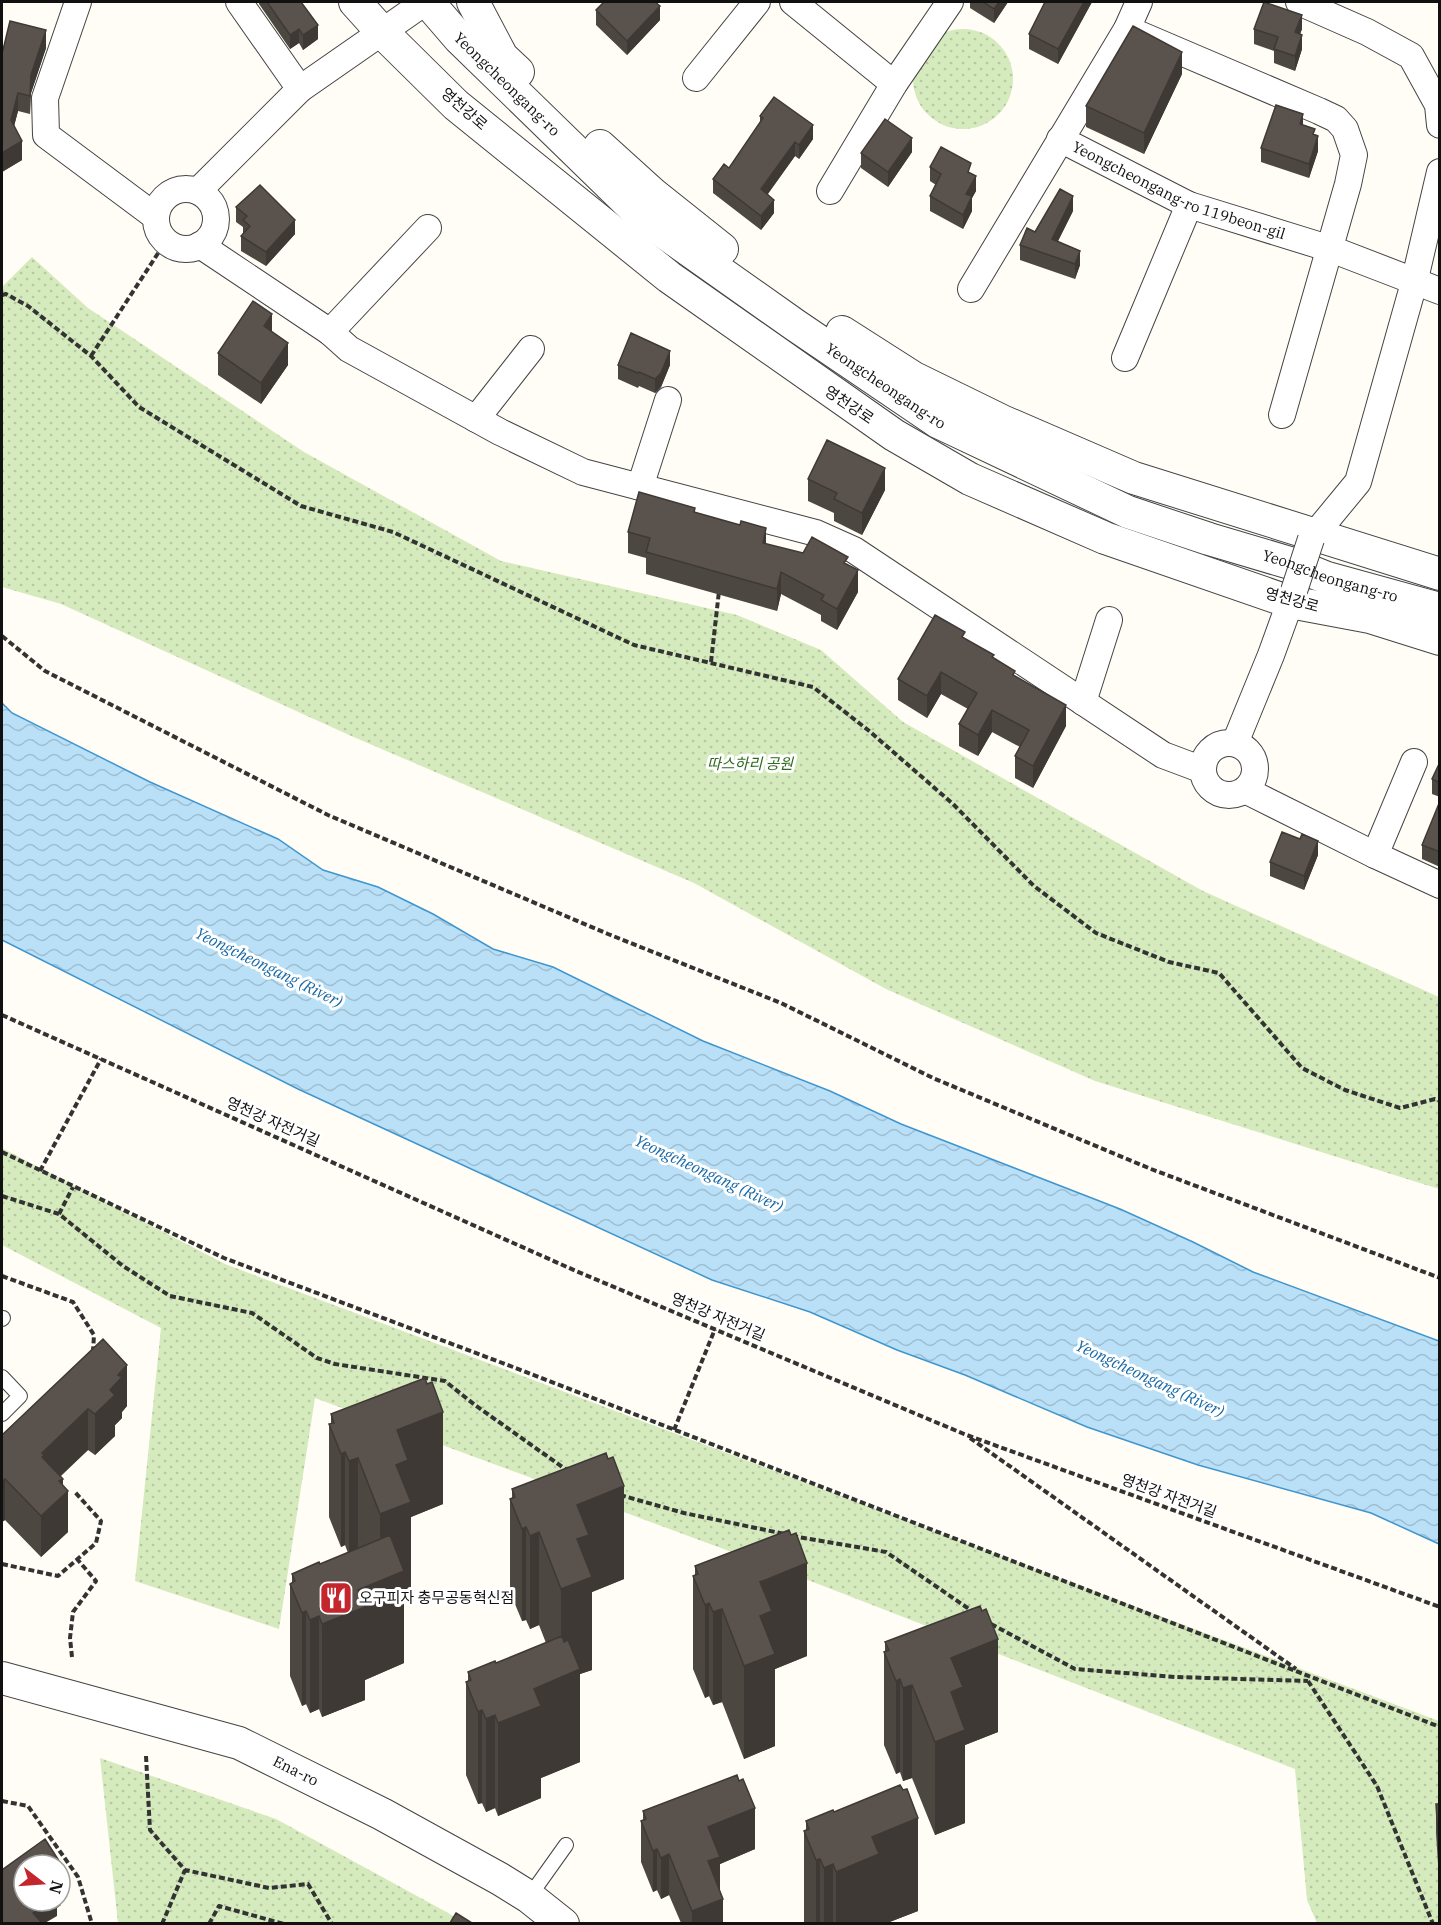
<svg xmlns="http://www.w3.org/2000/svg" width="1441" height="1925" font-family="'IBM Plex Serif','Noto Sans KR',serif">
  <defs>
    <pattern id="park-dots" width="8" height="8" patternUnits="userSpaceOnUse" patternTransform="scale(1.5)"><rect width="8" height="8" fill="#d5ebbd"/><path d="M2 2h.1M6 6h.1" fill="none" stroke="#b6c8a1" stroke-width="1.8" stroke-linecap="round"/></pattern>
    <pattern id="water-waves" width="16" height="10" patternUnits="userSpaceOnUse" patternTransform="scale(1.5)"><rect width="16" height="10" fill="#b9e0f7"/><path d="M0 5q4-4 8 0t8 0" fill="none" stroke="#9ebfd3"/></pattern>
  </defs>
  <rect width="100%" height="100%" fill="#fffdf5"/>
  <!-- park -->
  <path fill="url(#park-dots)" d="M913 79a50 50 0 1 1 100 0a50 50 0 1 1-100 0Z
    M32,257l56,51 216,144 197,109 236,54 84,35 82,72 300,169 236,106v192l-344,-108 -209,-92 -192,-106 -345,-148 -288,-131 -59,-17v-300z
    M2,1148l223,116 1214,457v202h-122l-10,-23 -12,-131 -482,-187 -498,-184 -36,231 -144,-48 26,-253 -159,-83z
    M100,1758l176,61 174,95 12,9h-344z"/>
  <!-- water -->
  <path fill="url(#water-waves)" stroke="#3f96cf" stroke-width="1.5" d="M2,703l10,10 138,69 128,57 45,31 55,17 55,27 60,35 60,18 150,74 127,50 71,33 219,85 73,33 60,30 186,69v203l-68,-31 -173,-48 -111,-38 -122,-52 -68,-25 -87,-38 -98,-32 -414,-191 -296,-149z"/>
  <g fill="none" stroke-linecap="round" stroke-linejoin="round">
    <!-- service casing -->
    <g stroke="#444" stroke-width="16">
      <path id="service" d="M2,1319l1,-1
        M2,1377l18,19 -18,18
        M529,1897l37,-52"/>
    </g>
    <!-- minor casing -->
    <g stroke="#444" stroke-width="28">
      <g id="minor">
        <path d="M78,2l-33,96 1,37 110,82"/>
        <path d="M239,2l61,87"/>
        <path d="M793,2l101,82"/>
        <path d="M1299,2l68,30 44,24 27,49 2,20"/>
        <path d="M1127,29l192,82 17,8 9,10 9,26 -6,29 -66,231"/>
        <path d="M696,78l61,-76"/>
        <path id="s1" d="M1060,139l129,66 142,44 109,42"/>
        <circle cx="186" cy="219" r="30"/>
        <path d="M198,191l102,-102 125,-87"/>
        <path d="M830,191l64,-107 56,-82"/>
        <path d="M200,245l130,87 19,17 151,83 83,40 233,61 38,17 309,205 40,15"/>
        <path d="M971,289l156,-260 12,-27"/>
        <path d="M330,332l98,-104"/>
        <path d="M1125,358l64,-153"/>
        <path d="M476,419l55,-70"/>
        <path d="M640,487l28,-87"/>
        <path d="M1311,539l47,-57 56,-199 26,-111"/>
        <path d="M1083,702l26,-82"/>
        <circle cx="1229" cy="769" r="26"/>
        <path d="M1235,743l36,-88 21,-58"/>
        <path d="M1245,790l130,65 65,30"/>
        <path d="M1375,855l39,-93"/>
      </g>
    </g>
    <!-- tertiary casing -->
    <g stroke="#444" stroke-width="34">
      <g id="tertiary">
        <path d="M355,2l27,30 74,73 213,172 225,158 76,44 135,59 185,64 80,15 70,22"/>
        <path id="s2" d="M428,2l31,36 186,181 150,106 143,97 190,90 81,27 81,24 37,15 113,31"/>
        <path d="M473,2l29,55 16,15"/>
        <path d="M600,146l53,48 69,55"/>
        <path d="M842,332l72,46 88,43 132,57 306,96"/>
        <path id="s3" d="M2,1678l237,65 143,71 118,65 29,18 34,27"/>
      </g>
    </g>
    <!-- path -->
    <path stroke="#333" stroke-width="4" stroke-dasharray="6 3" stroke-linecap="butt" d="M2,295l4,-1 22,12 63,50 48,51 162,99 92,26 241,113 179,42 55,43 85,74 81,82 62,47 73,29 50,11 83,95 43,22 55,18 35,-9 5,2
      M91,356l75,-115
      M2,636l43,35 283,144 280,119 173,69 152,75 218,91 289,109
      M711,662l8,-71
      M2,1015l574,256 388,163 476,173
      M2,1152l222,106 289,109 927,360
      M40,1171l61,-112
      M2,1196l57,18 64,52 47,30 82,17 65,45 18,6 110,17 30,24 93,66
      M59,1214l14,-27
      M2,1276l71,26 21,33 -1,16
      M674,1430l41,-101
      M970,1438l326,231
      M620,1495l64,18 101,21
      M792,1536l94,16 86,59
      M2,1564l56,12 38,-33 5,-22 -27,-30
      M991,1624l84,45 100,8 133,4
      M72,1657l-2,-19 3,-26 23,-31 -19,-22
      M1308,1681l69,105 56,138
      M146,1756l4,74 35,40 84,18 39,-4 24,40
      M2,1801l26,5 50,71 14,47
      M162,1924l23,-54
      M209,1924l10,-18 65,18"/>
    <!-- service -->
    <use href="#service" stroke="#fff" stroke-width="14"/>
    <!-- minor -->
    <use href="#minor" stroke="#fff" stroke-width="26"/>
    <!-- tertiary -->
    <use href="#tertiary" stroke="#fff" stroke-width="32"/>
    <!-- minor-bridge casing -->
    <g stroke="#444" stroke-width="28" stroke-linecap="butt">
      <path id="minor-bridge" d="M1292,597l19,-58"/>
    </g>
    <!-- minor-bridge -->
    <use href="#minor-bridge" stroke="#fff" stroke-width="26"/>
  </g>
  <!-- wall -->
  <path fill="#4d4742" d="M259,2h42l17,37 -15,11 -4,-7 -9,6 -31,-45z
    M970,2h38l-14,21 -24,-15z
    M1045,2h47l-34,62 -29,-15v-15z
    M596,10l64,10 -33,35 -31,-30z
    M1254,29h48l-2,5 2,15 -7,22 -21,-8v-12l-20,-7z
    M46,48l-15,45 -1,21 -12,-3 -4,15 8,34 -20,12v-118z
    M1182,74l-38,80 -58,-27v-21z
    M760,116l53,23 -14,20 -4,-3 -27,38 6,19 -13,17 -48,-37v-14l16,-11 31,-45z
    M1303,125l15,26 -9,27 -48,-16v-14z
    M912,152l-24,35 -27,-19v-15z
    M930,167l41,6 5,18 -4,7v13l-9,18 -33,-18v-15l6,-11 -6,-4z
    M236,207l59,27 -29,32 -25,-15v-15l2,-2v-7l-7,-5z
    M1073,211l-15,30 22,24 -5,14 -55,-19v-15l15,-13z
    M272,332l16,33 -27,39 -43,-29v-22z
    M618,365h52l-9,22 -6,6 -16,-7 -1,2 -20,-9z
    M808,479l77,11 -23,45 -28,-14v-8l-26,-12z
    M695,513l71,31 82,20 10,28 -21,38 -16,-9v-6l-40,-21 -4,17 -131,-37v-16l-18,-5v-21z
    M965,638l29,20 21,18 51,50 -33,62 -18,-10v-22l5,-9 -28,-15 -14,24 -19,-10v-22l9,-15 -27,-15 -14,24 -29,-18v-21z
    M1440,762v35l-8,-3v-15z
    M1440,801v66l-18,-8v-14z
    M1318,855l-14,35 -34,-14v-14z
    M103,1339l24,67 -5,6v6l-7,7v11l-20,19 -7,-5 -27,26 2,10 5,46 -27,25 -36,-37 -3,2v-87z
    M331,1414l112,90 -32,13v78l-7,3v65l-39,17v20l-43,17 -3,-8 -9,4 -4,-9 -4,2 -12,-30v-92l2,-1v-9l28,-10 28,-11 -3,-8 -4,2 -12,-30v-93h2z
    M512,1489l112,90 -32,13v78l-12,4v88l-39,16v20l-43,18 -3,-8 -9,4 -4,-9 -4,1 -12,-29v-93h2v-10l28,-9 50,-20 -7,-18 -9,4 -4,-9 -4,1 -12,-29v-93h2z
    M695,1566l112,90 -32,13v77l-31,13 -22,-57 -9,3 -4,-9 -4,2 -12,-29v-93l2,-1z
    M885,1642l113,90 -33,13v78l-30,12 -23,-57 -9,3 -3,-9 -4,2 -12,-29v-93l1,-1z
    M739,1781l16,68 -35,15v28l3,31h-42l-12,-28 -8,4 -4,-9 -4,2 -12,-30v-41h2v-10z
    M1436,1804h4l-1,75 -3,-46z
    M806,1821l112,90 -31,12h-83v-92h2z"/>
  <!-- shaded-wall -->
  <path fill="#3f3936" d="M999,2h9l-14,21v-14z
    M1084,2h8l-34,62v-15z
    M660,6v14l-33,35v-14z
    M1302,15v14l-7,18v-15z
    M318,25v14l-15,11v-15z
    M299,29v14l-9,6v-14z
    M46,30v18l-15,45 -1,21 1,-39z
    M1302,35v14l-7,22v-15z
    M1182,52v22l-38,80v-21z
    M18,93v18l-7,27v-18z
    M1303,114v15l-3,-5z
    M813,125v14l-14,20v-14z
    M1318,136v15l-9,27v-14z
    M912,138v14l-24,35v-15z
    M22,141v19l-20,12v-19z
    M795,142v14l-34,47v-14z
    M976,176v15l-4,7v13l-9,18v-14l3,-21z
    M1073,196v15l-21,42v-14z
    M774,200v13l-13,17v-14z
    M295,220v14l-29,32v-14z
    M1080,251v14l-5,14v-15z
    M272,314v22l-8,-10z
    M288,343v22l-27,39v-21z
    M670,351v14l-9,22 -6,6v-14z
    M885,468v22l-23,45v-22z
    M766,528v21l-3,-6z
    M858,570v22l-21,38v-21z
    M781,572v22l-4,17v-22z
    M941,672v22l-14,24v-22z
    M1066,705v21l-33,62v-22z
    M992,710v22l-14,24v-21z
    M1318,841v14l-14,35v-14z
    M127,1365v41l-5,6v6l-7,7v11l-20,19v-41l23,-39z
    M88,1409v41l-44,41 -2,-38z
    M443,1412v92l-32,13v78l-7,3v65l-39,17v20l-43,17v-93l36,-34 22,-9v-67l17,-84z
    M345,1452v93l-4,2v-93z
    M358,1458v92l-9,4v-93z
    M5,1479v41l-3,2v-41z
    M63,1479v17l5,-5v41l-27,25v-41l18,-35z
    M624,1486v93l-32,13v78l-12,4v88l-39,16v20l-43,18v-93l36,-34 27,-12v-88l16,-84z
    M526,1527v93l-4,1v-92z
    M539,1532v93l-9,4v-93z
    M807,1563v93l-32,13v77l-31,13v-93l16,-84z
    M709,1603v93l-4,2v-93z
    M722,1609v93l-9,3v-93z
    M306,1611v93l-4,2v-93z
    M319,1616v93l-9,4v-93z
    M998,1639v93l-33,13v78l-30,12v-93l16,-84z
    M900,1679v93l-4,2v-93z
    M912,1685v93l-9,3v-93z
    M482,1710v93l-4,1v-92z
    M495,1715v93l-9,4v-93z
    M755,1808v41l-35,15v34l-12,4v-75z
    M918,1818v93l-31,12h-51v-51l36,-35z
    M657,1849v41l-4,2v-41z
    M669,1854v41l-8,4v-41z
    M820,1859v64h-4v-63z
    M61,1864v41l-4,3v8l-12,7h-16v-21l2,-1h29v-36z
    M833,1864v59h-9v-55z
    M723,1899v24h-31v-12z"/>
  <!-- building -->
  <path fill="#5a524d" stroke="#3f3936" stroke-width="1.5" d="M267,2h34l17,23 -15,10 -4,-6 -9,6z
    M604,2h51l5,4 -33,35 -31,-31z
    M983,2h16l-5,7z
    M1045,2h39l-26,47 -29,-15z
    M1264,2l38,13 -7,17 7,3 -7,21 -21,-7 4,-12 -24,-8z
    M10,21l36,9 -15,45 -1,21 -12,-3 -7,27 11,21 -20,12v-99z
    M1133,26l49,26 -38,81 -58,-27z
    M774,97l39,28 -14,20 -4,-3 -34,47 13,11 -13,16 -48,-37 11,-15 5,4 34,-50 -3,-2z
    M1276,105l27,9 -3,10 15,5 -2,5 5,2 -9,28 -48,-16z
    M885,119l27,19 -24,34 -27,-19z
    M941,147l30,16 -3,9 8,4 -10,18 6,2 -9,19 -33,-19 11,-22 -11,-7z
    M260,185l35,35 -29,32 -25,-16 9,-10 -7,-6 4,-4 -11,-9z
    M1060,189l13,7 -21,43 28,12 -5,13 -55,-19 7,-17 8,4z
    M253,301l19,13 -8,12 24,17 -27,40 -43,-30z
    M631,333l39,18 -9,22 -6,6 -16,-7 -1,1 -20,-8z
    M827,440l58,28 -23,45 -28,-14 3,-6 -29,-14z
    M639,492l56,16 -1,4 46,13 1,-4 25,7 -3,15 40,10 9,-16 36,20 -4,6 14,7 -21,39 -16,-9 3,-5 -43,-23 -4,17 -131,-37 4,-14 -22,-6z
    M935,615l30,17 -3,5 32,18 -2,2 23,14 -2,4 53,30 -33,61 -18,-10 14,-26 -37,-20 -14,25 -19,-11 18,-31 -36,-21 -14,24 -29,-17z
    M1440,762v21l-8,-4z
    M1440,801v51l-18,-7z
    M1282,832l18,7 2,-5 16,7 -14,35 -34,-14z
    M103,1339l24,26 -9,10 4,2 -12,13 5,5 -20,19 -7,-5 -46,44 2,2 -2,2 21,22 -4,2 9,10 -27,25 -36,-37 -3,2v-46z
    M425,1378l2,6 5,-2 11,30 -46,18 11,30 -12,5 15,37 -31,12 -22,-56 -9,3 -4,-9 -4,2 -12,-30 5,-1 -3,-9z
    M606,1453l2,6 5,-2 11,29 -47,19 12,30 -12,4 15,38 -31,12 -22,-57 -9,4 -4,-9 -4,2 -12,-30 5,-2 -3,-8z
    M789,1530l2,5 5,-2 11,30 -47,19 12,29 -12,5 15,38 -31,12 -22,-57 -9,3 -4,-9 -4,2 -12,-29 5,-2 -3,-8z
    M390,1535l14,36 -46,19 7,17 -43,17 -3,-8 -9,4 -4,-9 -4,2 -12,-29 5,-3 -3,-7 27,-12 1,2z
    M980,1606l2,5 4,-2 12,30 -47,19 12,29 -12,5 14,38 -30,12 -23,-57 -9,3 -3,-9 -4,2 -12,-29 5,-2 -4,-8z
    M562,1636l2,6 4,-2 12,29 -46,20 7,17 -43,17 -3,-8 -9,4 -4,-9 -4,2 -12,-30 5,-2 -3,-8 27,-11 1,2z
    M737,1775l2,6 4,-2 12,29 -47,19 12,30 -12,4 15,38 -31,12 -23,-57 -8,4 -4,-9 -4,2 -12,-30 5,-2 -3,-8z
    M900,1785l3,5 4,-1 11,29 -46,19 7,17 -43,18 -3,-8 -9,4 -4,-9 -4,1 -12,-29 5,-2 -3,-8 27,-11 1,2z
    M1436,1804h4l-1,46z
    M45,1839l16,25 -1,1h-36v36h7l-2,1 7,9 -3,2 9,10h-40v-53z
    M456,1913l16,10h-22z"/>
  <!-- icons -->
  <defs>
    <g id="restaurant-square" transform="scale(1.725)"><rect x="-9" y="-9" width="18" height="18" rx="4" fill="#c4262e" stroke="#fff"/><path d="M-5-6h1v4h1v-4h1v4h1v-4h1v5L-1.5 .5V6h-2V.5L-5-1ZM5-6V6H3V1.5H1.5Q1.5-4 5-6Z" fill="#fff"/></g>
  </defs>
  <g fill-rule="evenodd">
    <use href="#restaurant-square" x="336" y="1598"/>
  </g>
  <g text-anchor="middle" stroke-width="6" stroke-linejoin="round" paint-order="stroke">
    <!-- street labels -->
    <g font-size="15" fill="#111" stroke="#fff">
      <text dy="5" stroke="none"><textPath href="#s2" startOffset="114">Yeongcheongang-ro</textPath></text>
      <text transform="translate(464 109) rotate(41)" y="5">영천강로</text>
      <text dy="5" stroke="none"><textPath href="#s1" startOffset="130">Yeongcheongang-ro 119beon-gil</textPath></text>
      <text dy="5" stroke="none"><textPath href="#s2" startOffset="600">Yeongcheongang-ro</textPath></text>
      <text transform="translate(849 405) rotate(34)" y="5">영천강로</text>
      <text dy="5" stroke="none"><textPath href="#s2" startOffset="1086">Yeongcheongang-ro</textPath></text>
      <text transform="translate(1292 600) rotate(15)" y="5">영천강로</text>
      <text transform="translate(273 1122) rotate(24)" y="5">영천강 자전거길</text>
      <text transform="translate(718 1317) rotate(23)" y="5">영천강 자전거길</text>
      <text transform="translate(1169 1496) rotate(20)" y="5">영천강 자전거길</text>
      <text dy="5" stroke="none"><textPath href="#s3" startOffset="309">Ena-ro</textPath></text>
    </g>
    <!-- park labels -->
    <g font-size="15" font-style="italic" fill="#2f6b1f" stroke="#fff">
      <text x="750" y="769">따스하리 공원</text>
    </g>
    <!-- poi labels -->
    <g font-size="15" fill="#111" stroke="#fff" text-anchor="start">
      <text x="359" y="1603">오구피자 충무공동혁신점</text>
    </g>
    <!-- water labels -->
    <g font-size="16" font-style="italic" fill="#1768a6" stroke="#fff">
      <text transform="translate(269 967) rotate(26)" y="6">Yeongcheongang (River)</text>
      <text transform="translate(709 1173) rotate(25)" y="6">Yeongcheongang (River)</text>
      <text transform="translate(1150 1378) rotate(25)" y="6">Yeongcheongang (River)</text>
    </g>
  </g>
  <!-- border -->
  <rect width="1441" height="1925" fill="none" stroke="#111111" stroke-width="6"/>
  <!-- north arrow -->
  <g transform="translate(42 1883) rotate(107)"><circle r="28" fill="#ffffff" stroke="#a0a0a0" stroke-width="1.5"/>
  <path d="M0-4.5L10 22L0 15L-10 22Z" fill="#c4262e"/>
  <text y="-9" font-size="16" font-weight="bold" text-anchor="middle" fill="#111111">N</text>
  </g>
</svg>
